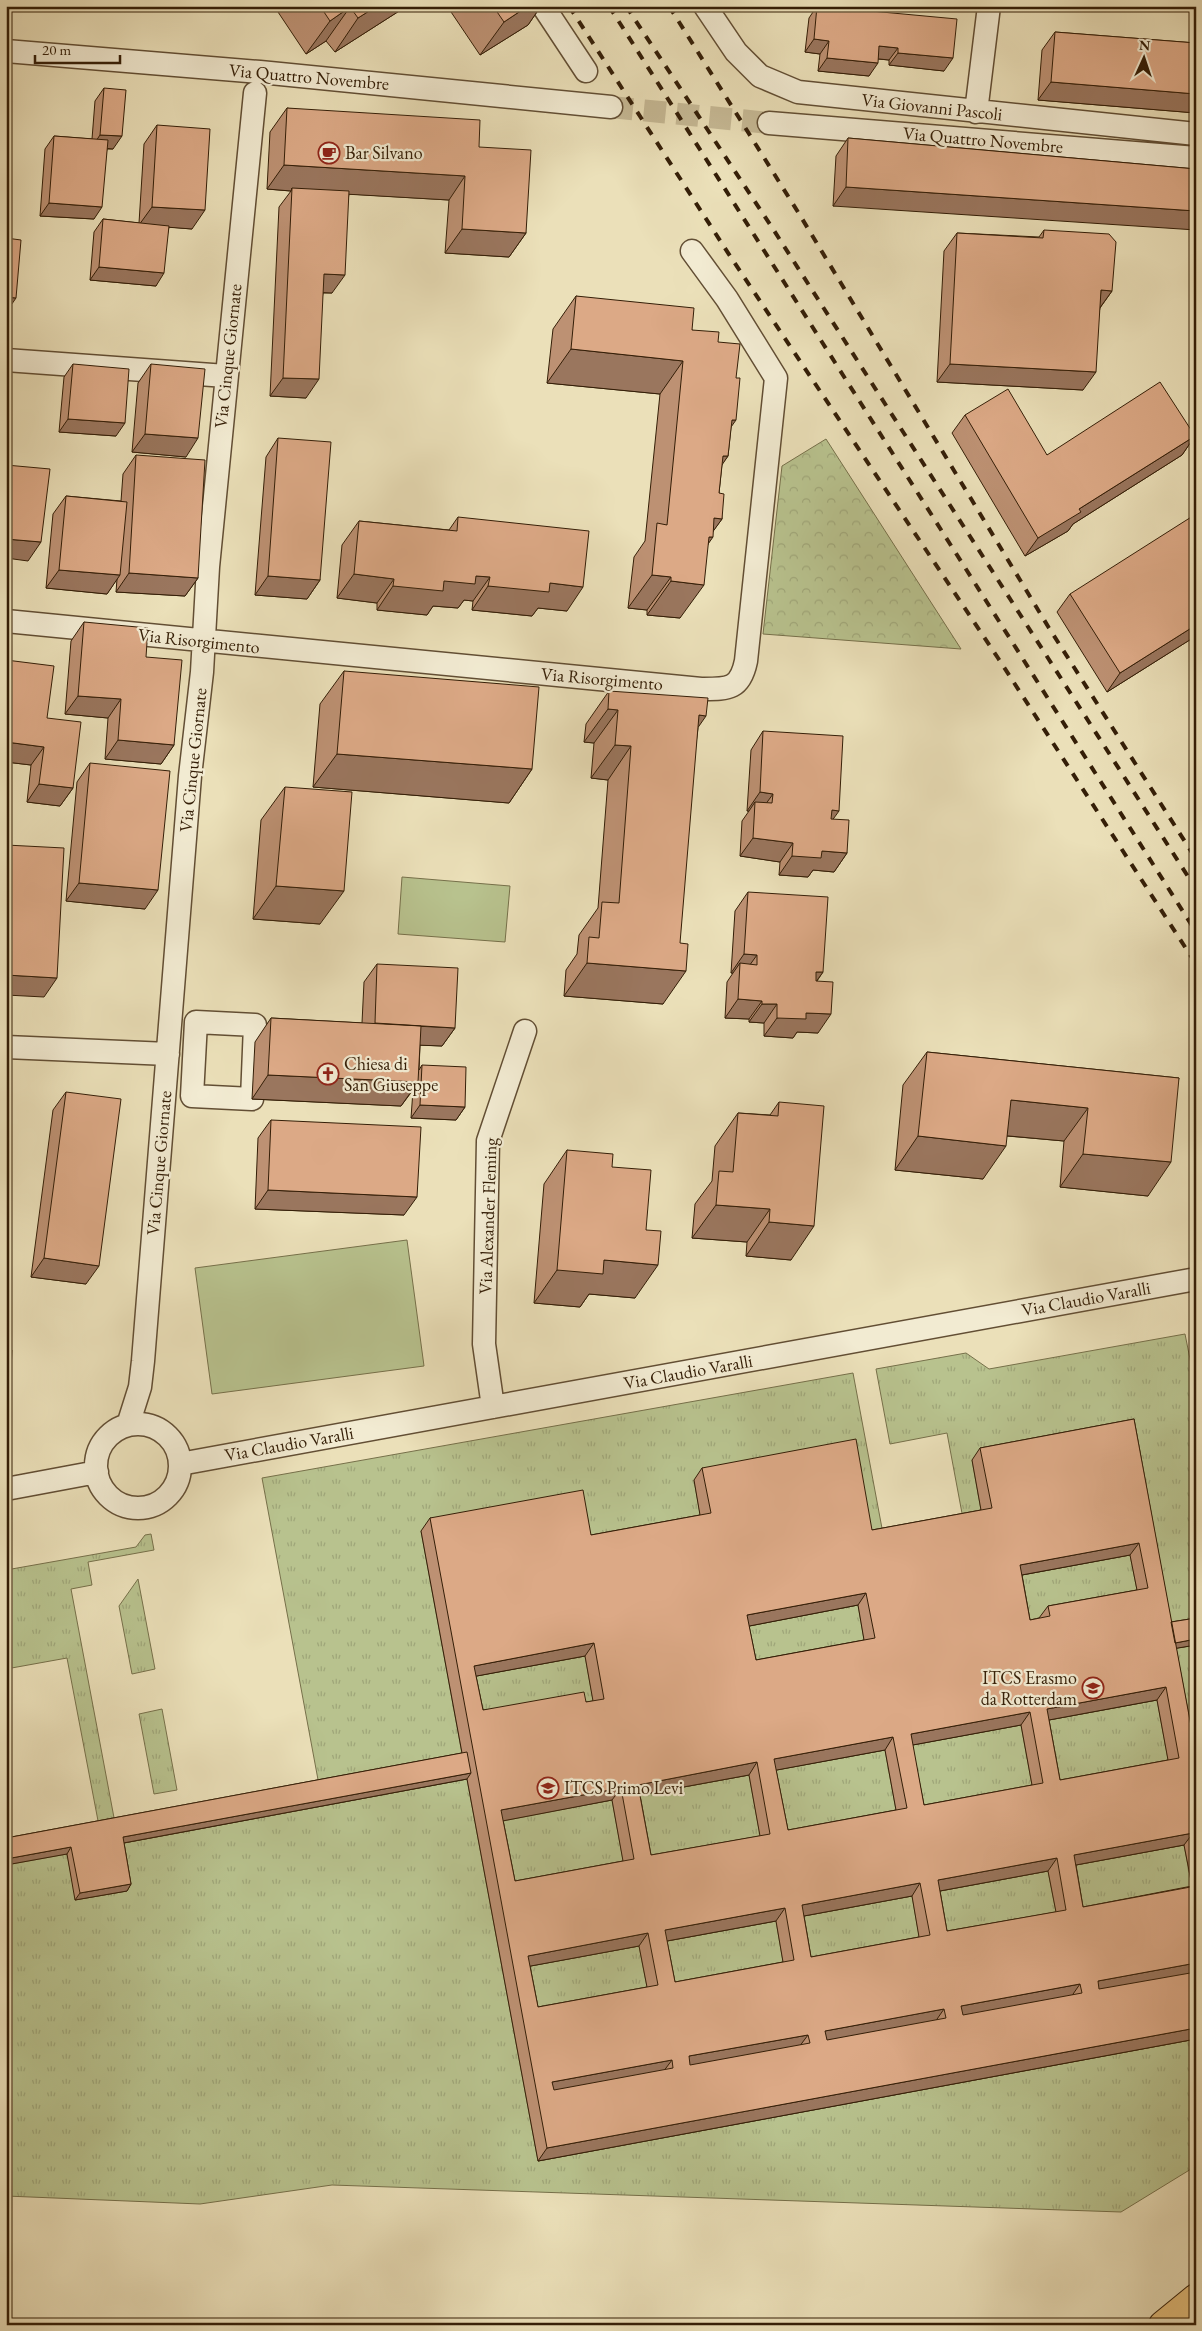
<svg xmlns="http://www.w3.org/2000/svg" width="1202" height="2331" font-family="'EB Garamond',serif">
  <defs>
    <pattern id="grass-tufts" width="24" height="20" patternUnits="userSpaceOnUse" patternTransform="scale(1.25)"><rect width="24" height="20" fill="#b8c28e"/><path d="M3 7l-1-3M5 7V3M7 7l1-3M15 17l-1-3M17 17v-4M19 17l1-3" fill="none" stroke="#9fa679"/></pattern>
    <pattern id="park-crowns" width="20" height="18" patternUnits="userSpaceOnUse" patternTransform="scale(1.25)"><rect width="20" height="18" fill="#b8c28e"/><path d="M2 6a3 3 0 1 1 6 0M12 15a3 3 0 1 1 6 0" fill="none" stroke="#9fa679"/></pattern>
  </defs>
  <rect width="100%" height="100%" fill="#ebe0b9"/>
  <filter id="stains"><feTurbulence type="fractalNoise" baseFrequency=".004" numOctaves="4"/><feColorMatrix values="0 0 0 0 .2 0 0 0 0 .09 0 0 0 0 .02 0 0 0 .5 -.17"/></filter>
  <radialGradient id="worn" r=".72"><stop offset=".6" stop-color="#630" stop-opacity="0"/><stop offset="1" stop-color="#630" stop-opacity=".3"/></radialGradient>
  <!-- grass -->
  <path fill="url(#grass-tufts)" stroke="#76704a" d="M1185,1334l11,55v234l-34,6 -37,-197 -153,28 11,61 -19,3 -17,-91 -57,11 -14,-75 90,-16 23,16z
    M853,1373l31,166 -190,-59 8,45 -119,23 -162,-17 42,228 -144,26 -57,-307z
    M151,1534l3,16 -66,12 4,23 -21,4 44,234 -16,3 -32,-168 -61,11v-99l130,-23 9,-12z
    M1130,1555l9,45 -118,33 -10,-56z
    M138,1579l17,90 -23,5 -13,-68z
    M858,1605l8,46 -119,21 -8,-44z
    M1196,1645v167l-30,-162z
    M585,1656l10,55 -121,12 -8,-45z
    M1157,1700l13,70 -119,23 -13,-71z
    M162,1709l15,81 -23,4 -15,-80z
    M1021,1725l13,71 -119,22 -13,-71z
    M885,1750l13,71 -119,22 -13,-71z
    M749,1775l13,71 -120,22 -13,-71z
    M467,1779l71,382 658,-122v127l-75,46 -789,-27 -132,19 -194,-8v-331l61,-11 9,46 42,-56z
    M612,1800l13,71 -119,22 -14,-70z
    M1184,1845l10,52 -120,22 -9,-52z
    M1048,1871l10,51 -119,22 -10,-51z
    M912,1896l9,51 -119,22 -9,-51z
    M776,1921l9,52 -119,21 -10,-51z
    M639,1946l10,51 -120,23 -9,-52z"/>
  <!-- park -->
  <path fill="url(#park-crowns)" stroke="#76704a" d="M826,439l135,210 -198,-15 19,-168z"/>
  <!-- pitch -->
  <path fill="#b8c28e" stroke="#76704a" d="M402,877l108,9 -5,56 -107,-8z
    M407,1240l17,126 -212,28 -17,-126z"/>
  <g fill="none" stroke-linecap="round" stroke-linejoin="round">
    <!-- street-tunnel -->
    <path stroke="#c6b995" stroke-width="22" stroke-dasharray="22 11" stroke-linecap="butt" d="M611,107l158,16"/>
    <!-- street casing -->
    <g stroke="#624e34" stroke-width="25">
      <path id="street" d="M543,6l43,65
        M705,6l31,46 24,24 38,16 398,42
        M6,51l254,21 351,35
        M976,112l13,-106
        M769,123l427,35
        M6,360l220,16
        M6,621l695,68c27,0 39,1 45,-28l30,-283 -49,-79 -35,-48
        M196,1022l59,3 -3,74 -60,-3z
        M6,1047l162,7
        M493,1407l-9,-63 4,-203 37,-110
        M96 1466a42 42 0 1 1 84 0a42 42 0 1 1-84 0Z
        M128,1425l12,-38 3,-26 47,-585 12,-104 6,-105 47,-474
        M180,1464l1016,-185
        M6,1489l91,-17"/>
    </g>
    <!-- highway casing -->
    <g stroke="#341e07" stroke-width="30">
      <path id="highway" d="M1163,2325l33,-27"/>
    </g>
    <!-- street -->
    <use href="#street" stroke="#f2ebd2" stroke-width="22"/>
    <!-- highway -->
    <use href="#highway" stroke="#e6c07c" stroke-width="28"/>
    <!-- rail -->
    <path stroke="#341e07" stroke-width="4" stroke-dasharray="9 9" stroke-linecap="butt" d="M569,6l161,250 268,402 198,306
      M609,6l587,926
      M626,6l147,223 423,660
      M669,6l129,206 251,416 147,231"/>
  </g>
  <!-- wall -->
  <path fill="#bd9173" stroke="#341e07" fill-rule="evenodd" d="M274,6h133l-72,46 -9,-11 -20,13z
    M447,6h94l-13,19 -48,30z
    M817,6l127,65 -55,-6v-5l-11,-1 -9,17 -51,-5 2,-17 -15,-2 4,-34z
    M1055,32l141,11v70l-158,-13 4,-50z
    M104,88l9,61h-6l-13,70 -54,-3 5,-67 9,-13 38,3 3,-38z
    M287,108l192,39 47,86 -17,24 -64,-4 4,-53 -100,-6 -17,99h-9l-17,105 -36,-2 9,-189 12,-16 -24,-2 3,-57z
    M157,125l35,104 -23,-2 -13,59 -66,-6 4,-48 9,-13 36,4 5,-79z
    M848,138l348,31 -363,37 3,-50z
    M1044,230l68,61 -12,17 -17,82 -146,-8 7,-131 13,-18 82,4z
    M576,296l116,34 26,12 13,85 -3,29 -6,8 -3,29 3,26 -9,12 -33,87 -33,-3v-5l-19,-2 6,-51 11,-16 15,-147 -113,-11 6,-54z
    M73,364l43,72 -57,-4 5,-55z
    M151,364l35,93 -54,-5 6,-69z
    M965,415l82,40 148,-19 -13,19 -109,69 -5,7 -43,25 -73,-123z
    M278,438l42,142 -13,19 -52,-4 11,-138z
    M136,455l62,123 -13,18 -69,-4 1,-13 -10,15 -61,-6 7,-74 13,-18 55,5 2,-27z
    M458,517l109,94 -29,-3 -6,8 -60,-6 1,-9 -9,-1 -6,8 -25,-2 -6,9 -50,-5v-7l-40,-5 5,-53 17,-24 90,9z
    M1070,594l126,42 -89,56 -50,-80z
    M84,622l62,35 28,88 -13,19 -56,-5 3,-41 -43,-4 6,-73z
    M6,660l67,128 -13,18 -33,-4 4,-37 -25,-3z
    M344,671l188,98 -23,34 -196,-16 7,-83z
    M609,691l89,37 -35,276 -99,-8 2,-26 11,-16 2,-19 19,-27 10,-128 -17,-2 3,-35 -10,-1 2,-18z
    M763,731l70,89 14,33 -13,19 -21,-2 -5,7 -29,-2 1,-13 -40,-6 2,-35 7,-10h-2l4,-61z
    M90,763l55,146 -79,-8 11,-119z
    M285,787l35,137 -67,-5 8,-99z
    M748,892l75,80 -6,9 1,52 -21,-1 -4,6 -29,-2v-13l-15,-1v-3l-24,-1 2,-36 6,-9h-2l4,-62z
    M377,964l78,64 -13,18 -22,-1 -1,25 3,-5 43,42 -9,13 -45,-2 2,-28 -12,16 -149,-7 3,-57 16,-24 91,5 2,-41z
    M927,1052l252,26 -31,118 -88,-9 4,-46 -57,-5 -24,43 -88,-9 8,-85z
    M66,1092l20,192 -55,-7 22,-167z
    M779,1102l12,158 -45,-4 1,-14 -55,-4 3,-34 17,-23 3,-35 23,-33 32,2z
    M271,1120l133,95 -149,-6 3,-71z
    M567,1150l45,17 34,63 -11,68 -46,-4 -9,13 -46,-4 10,-119z
    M1134,1419l37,203 25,-4v27l-20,3 20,105v286l-658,122 -71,-382 -343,64 7,41 -4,7 -52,9 -8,-46 -61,-16 456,-85 -41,-222 9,-13 161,17 109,-20 -6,-35 8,-12 170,62 109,-20 -9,-50 8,-12zM1130,1555l7,35 -89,16 -9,12 -9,2 -8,-45zM858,1605l6,35 -108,20 -7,-34zM585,1656l8,45 -7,1 -103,8 -7,-34zM1157,1700l11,60 -108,20 -11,-60zM1021,1725l11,60 -108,20 -12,-60zM885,1750l11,60 -108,20 -12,-60zM749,1775l11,61 -109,19 -11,-60zM612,1800l11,61 -108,20 -12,-61zM1184,1845l8,41 -109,21 -7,-42zM1048,1871l8,41 -109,19 -7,-40zM912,1896l7,41 -108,20 -7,-41zM776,1921l7,41 -108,20 -8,-41zM639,1946l8,41 -109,20 -8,-41z"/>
  <!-- shaded-wall -->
  <path fill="#9a765e" stroke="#341e07" d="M377,6h30l-72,46 23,-34z
    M528,6h13l-13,19 -48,30 24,-33z
    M350,7l-24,34 -20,13 24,-33z
    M814,39l15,2 -9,13 -15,-2z
    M879,46l19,2 -9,12 -19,-2z
    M898,53l55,5 -9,13 -55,-6z
    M827,58l51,5 -9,13 -51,-5z
    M1051,82l145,12v19l-158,-13z
    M100,135l22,1 -9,13 -21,-2z
    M284,165l181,11 -16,24 -157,-9v-3l-1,3 -24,-2z
    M846,187l350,24v19l-363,-24z
    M49,203l53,4 -8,12 -54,-3z
    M152,207l53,3 -13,19 -53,-4z
    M462,229l64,4 -17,24 -64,-4z
    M99,267l65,6 -8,13 -66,-6z
    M324,274l21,1 -13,18 -21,-1z
    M1101,290l11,1 -13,18z
    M6,297l10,1 -9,13h-1z
    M571,349l112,12 -23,33 -113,-11z
    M950,364l146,8 -13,18 -146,-8z
    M283,378l36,1 -13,19 -36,-2z
    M68,419l57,4 -9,13 -57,-4z
    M732,420h4l-24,34z
    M145,434l53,4 -12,19 -54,-5z
    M1195,436l-13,19 -109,69 -5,7 -43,25 13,-18 41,-29z
    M723,456h5l-23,34z
    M714,518l8,1 -13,18h4l-24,34z
    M6,539l35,3 -13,19 -22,-3z
    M59,570l61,5 -13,19 -61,-6z
    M129,573l69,5 -13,18 -69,-4z
    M354,574l40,5 -17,24 -40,-5z
    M652,575l19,2 -24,33 -19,-2z
    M268,576l52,4 -13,19 -52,-4z
    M476,576l14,1 -17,24 -9,-1 -6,8 -25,-2 -6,9 -50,-5 16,-24z
    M671,581l33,4 -24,33 -33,-3z
    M550,583l33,4 -16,24 -29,-3 -6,8 -60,-6 16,-24z
    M1196,625v11l-89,56 13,-19z
    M78,696l43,3 -13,19 -43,-4z
    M608,709l10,1 -24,33 -10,-1z
    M699,715l7,1 -23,33z
    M118,740l56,5 -13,19 -56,-5z
    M6,742l38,5 -13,18 -25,-3z
    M615,745l16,1 -23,34 -17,-2z
    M337,754l195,15 -23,34 -196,-16z
    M39,784l34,4 -13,18 -33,-4z
    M760,792l13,2 -13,18 -5,-10 -6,9h-2z
    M832,810l7,1 -13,18z
    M753,838l40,5 -13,19 -40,-6z
    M822,851l25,2 -13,19 -21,-2 -5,7 -29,-2 13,-19z
    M79,883l79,7 -13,19 -79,-8z
    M276,886l68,5 -24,33 -67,-5z
    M744,954l13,1 -13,18 -4,-10 -7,10h-2z
    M587,963l99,8 -23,33 -99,-8z
    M816,972h7l-13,18z
    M6,975l51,3 -13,19 -38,-2z
    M738,999l24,2 -13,18 -24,-1z
    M762,1004h15l-13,19 -15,-1z
    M806,1013l25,1 -13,19 -21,-1 -4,6 -29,-2 13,-18z
    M375,1024l80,4 -13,18 -80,-3z
    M268,1075l150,7 -17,24 -149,-7z
    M1011,1100l77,8 -24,33 -77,-7z
    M420,1105l45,2 -9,13 -45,-2z
    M918,1136l88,10 -23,33 -88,-9z
    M1083,1154l88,8 -23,34 -88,-9z
    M268,1190l149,7 -13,18 -149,-6z
    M716,1205l54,4 -23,33 -55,-4z
    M769,1222l45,4 -23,34 -45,-4z
    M44,1258l55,8 -13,18 -55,-7z
    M604,1260l54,5 -23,33 -46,-4 -9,13 -46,-4 23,-33z
    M1139,1543l-9,12 -119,22 9,-12z
    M866,1593l-8,12 -119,23 8,-13z
    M1196,1639v6l-30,5 4,-6z
    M594,1643l-9,13 -119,22 8,-12z
    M1166,1687l-9,13 -119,22 9,-13z
    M1030,1712l-9,13 -119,22 9,-13z
    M893,1737l-8,13 -119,22 8,-13z
    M757,1762l-8,13 -120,22 9,-12z
    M471,1773l-4,6 -349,65 5,-7z
    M621,1788l-9,12 -120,23 9,-13z
    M1193,1833l-9,12 -119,22 9,-12z
    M71,1847l-4,7 -61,11v-6z
    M1057,1858l-9,13 -119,22 9,-13z
    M920,1883l-8,13 -119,22 9,-13z
    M131,1884l-4,7 -52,9 5,-7z
    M785,1908l-9,13 -120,22 9,-13z
    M648,1933l-9,13 -119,22 8,-12z
    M1196,1963v11l-107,19 9,-12z
    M1080,1984l-9,13 -119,22 9,-13z
    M944,2009l-9,13 -119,22 9,-13z
    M1196,2028v11l-658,122 9,-13z
    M808,2035l-9,12 -119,22 9,-13z
    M672,2060l-9,12 -120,22 9,-12z"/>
  <!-- building -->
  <path fill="#dca986" stroke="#341e07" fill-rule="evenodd" d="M320,6h57l-19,12 -8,-11 -20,14z
    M493,6h35l-24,16z
    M817,6l140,13 -4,39 -55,-5v-5l-19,-2 -1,17 -51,-5 2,-17 -15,-2z
    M1055,32l141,11v51l-145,-12z
    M104,88l22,2 -4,46 -22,-1z
    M287,108l193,12 -1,27 52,3 -5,83 -64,-4 3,-53 -181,-11z
    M157,125l53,4 -5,81 -53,-3z
    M54,136l54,4 -6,67 -53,-4z
    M848,138l348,31v42l-350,-24z
    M292,188l57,3 -4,84 -21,-1 -5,105 -36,-1z
    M103,219l66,7 -5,47 -65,-6z
    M1044,230l65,4 7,8 -4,49 -11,-1 -5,82 -146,-8 7,-131 86,5z
    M6,238l15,2 -5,58 -10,-1z
    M576,296l118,12 -2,22 27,2 -1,10 22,2 -4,34h4l-4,42h-4l-4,36h-5l-4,37 5,1 -2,25 -8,-1 -1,19h-4l-5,48 -33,-4v-4l-19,-2 5,-52 10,2 16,-164 -112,-12z
    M73,364l56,5 -4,54 -57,-4z
    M151,364l54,5 -7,69 -53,-4z
    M1160,382l35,54 -116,73 2,3 -43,26 -73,-123 43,-26 39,66z
    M278,438l53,4 -11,138 -52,-4z
    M136,455l69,5 -7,118 -69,-5z
    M6,465l44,4 -9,73 -35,-3z
    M66,496l61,6 -7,73 -61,-5z
    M1196,514v111l-76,48 -50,-79z
    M458,517l131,14 -6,56 -33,-4 -1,9 -61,-6 2,-9 -14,-1 -1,8 -31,-3 -1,10 -50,-5 1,-7 -40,-5 5,-53 98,10z
    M84,622l64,6 -2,29 36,3 -8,85 -56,-5 3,-41 -43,-3z
    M6,660l48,6 -7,52 34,4 -8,66 -34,-4 5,-37 -38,-5z
    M344,671l195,16 -7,82 -195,-15z
    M609,691l99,7 -2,18 -7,-1 -19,228 8,1 -2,27 -99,-8 2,-26 10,1 3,-36 17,1 12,-157 -16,-1 3,-35 -10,-1z
    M763,731l80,5 -4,75 -7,-1 -1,9 18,1 -2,33 -25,-2 -1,7 -29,-2 1,-13 -40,-5 2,-36 17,1 1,-9 -13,-2z
    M90,763l80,8 -12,119 -79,-7z
    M285,787l67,5 -8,99 -68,-5z
    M6,845l58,3 -7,130 -51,-3z
    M748,892l80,5 -5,75h-7v9l17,1 -2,32 -25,-1v6l-29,-1v-14h-15v-3l-24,-2 2,-36 17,2v-10l-13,-1z
    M377,964l81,4 -3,60 -80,-5z
    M271,1018l150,8 -3,56 -150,-7z
    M927,1052l252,26 -8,84 -88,-8 5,-46 -77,-8 -5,46 -88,-10z
    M422,1065l44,2 -1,40 -45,-2z
    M66,1092l55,7 -22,167 -55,-8z
    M779,1102l45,4 -10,120 -45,-4 1,-13 -54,-4 3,-34 14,1 5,-59 40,3z
    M271,1120l150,7 -4,70 -149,-7z
    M567,1150l46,4 -1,13 39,3 -5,60 15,1 -3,34 -54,-5 -1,14 -46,-4z
    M6,1349l6,1 -3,59 -3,1z
    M1134,1419l62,334v95l-3,-15 -119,22 9,52 113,-21v77l-98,18 1,8 97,-17v56l-649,120 -117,-630 153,-28 8,45 120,-22 -9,-45 154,-29 16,91 120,-22 -12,-60zM1139,1543l9,45 -100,18 2,10 -20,4 -10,-55zM866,1593l9,45 -119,22 -9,-45zM594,1643l10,56 -18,3 -2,-10 -101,18 -9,-44zM1166,1687l13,71 -119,22 -13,-71zM1030,1712l13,71 -119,22 -13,-71zM893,1737l14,71 -119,22 -14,-71zM757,1762l13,72 -119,21 -13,-70zM621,1788l13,71 -119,22 -14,-71zM1057,1858l9,52 -119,21 -9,-51zM920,1883l10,52 -119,22 -9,-52zM785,1908l9,52 -119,22 -10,-52zM648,1933l10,52 -120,22 -10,-51zM1080,1984l2,9 -119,22 -2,-9zM944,2009l2,9 -119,22 -2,-9zM808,2035l2,8 -120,22 -1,-9zM672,2060l1,8 -119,22 -2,-8z
    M1196,1618v21l-21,4 -4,-21z
    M467,1752l4,21 -348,64 8,47 -51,9 -9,-46 -65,12v-21z"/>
  <!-- icons -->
  <defs>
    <g id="cafe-ring" transform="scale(1.125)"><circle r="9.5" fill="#f2ebd2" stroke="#8f2418" stroke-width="1.5"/><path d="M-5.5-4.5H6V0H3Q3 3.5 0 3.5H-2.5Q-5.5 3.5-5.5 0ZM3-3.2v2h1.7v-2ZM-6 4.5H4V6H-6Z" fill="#8f2418"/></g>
    <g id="church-ring" transform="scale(1.125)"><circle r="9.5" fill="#f2ebd2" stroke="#8f2418" stroke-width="1.5"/><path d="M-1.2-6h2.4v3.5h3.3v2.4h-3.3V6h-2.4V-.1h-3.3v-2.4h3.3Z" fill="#8f2418"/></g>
    <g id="school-ring" transform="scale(1.125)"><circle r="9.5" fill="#f2ebd2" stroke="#8f2418" stroke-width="1.5"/><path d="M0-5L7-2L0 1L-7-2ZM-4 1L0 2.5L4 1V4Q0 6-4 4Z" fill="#8f2418"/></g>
  </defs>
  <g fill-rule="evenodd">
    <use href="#cafe-ring" x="329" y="153"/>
    <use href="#church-ring" x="328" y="1074"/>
    <use href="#school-ring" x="1093" y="1688"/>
    <use href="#school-ring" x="548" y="1788"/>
  </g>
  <g text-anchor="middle" stroke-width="4.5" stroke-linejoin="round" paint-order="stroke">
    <!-- street labels -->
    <g font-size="18" fill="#341e07" stroke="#f2ebd2">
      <text transform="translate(309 77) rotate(5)" y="6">Via Quattro Novembre</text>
      <text transform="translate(932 107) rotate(6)" y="6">Via Giovanni Pascoli</text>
      <text transform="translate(983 140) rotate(5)" y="6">Via Quattro Novembre</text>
      <text transform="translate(228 356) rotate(-84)" y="6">Via Cinque Giornate</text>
      <text transform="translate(199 641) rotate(6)" y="6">Via Risorgimento</text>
      <text transform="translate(602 679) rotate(5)" y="6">Via Risorgimento</text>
      <text transform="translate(193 760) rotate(-84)" y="6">Via Cinque Giornate</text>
      <text transform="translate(159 1163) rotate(-85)" y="6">Via Cinque Giornate</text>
      <text transform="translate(488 1216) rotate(-88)" y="6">Via Alexander Fleming</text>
      <text transform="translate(1086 1299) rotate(-10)" y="6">Via Claudio Varalli</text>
      <text transform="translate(688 1372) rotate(-10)" y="6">Via Claudio Varalli</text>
      <text transform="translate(289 1444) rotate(-10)" y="6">Via Claudio Varalli</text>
    </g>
    <!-- poi labels -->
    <g font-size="18" fill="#341e07" stroke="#f2ebd2" text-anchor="start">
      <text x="345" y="159">Bar Silvano</text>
      <text x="344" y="1070">Chiesa di<tspan x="344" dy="21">San Giuseppe</tspan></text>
      <text x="1077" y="1684" text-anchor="end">ITCS Erasmo<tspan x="1077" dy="21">da Rotterdam</tspan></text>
      <text x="564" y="1794">ITCS Primo Levi</text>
    </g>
  </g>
  <!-- margin -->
  <rect width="1202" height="2331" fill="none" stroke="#ebe0b9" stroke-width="25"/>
  <rect x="8" y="8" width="1187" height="2316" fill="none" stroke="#341e07" stroke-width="2.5"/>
  <rect x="12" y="12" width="1177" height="2306" fill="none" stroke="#341e07"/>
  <!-- north arrow -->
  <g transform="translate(1144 58) rotate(3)" stroke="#f2ebd2" stroke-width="4" paint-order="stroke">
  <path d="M0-4L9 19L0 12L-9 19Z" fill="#341e07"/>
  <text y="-8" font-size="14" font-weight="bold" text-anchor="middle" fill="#341e07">N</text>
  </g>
  <!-- scale -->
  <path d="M35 55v8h85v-8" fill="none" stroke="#341e07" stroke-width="2.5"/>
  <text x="42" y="55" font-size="15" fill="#341e07" stroke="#f2ebd2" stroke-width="4" paint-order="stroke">20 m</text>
  <rect width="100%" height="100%" filter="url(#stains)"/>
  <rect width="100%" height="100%" fill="url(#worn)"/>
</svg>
